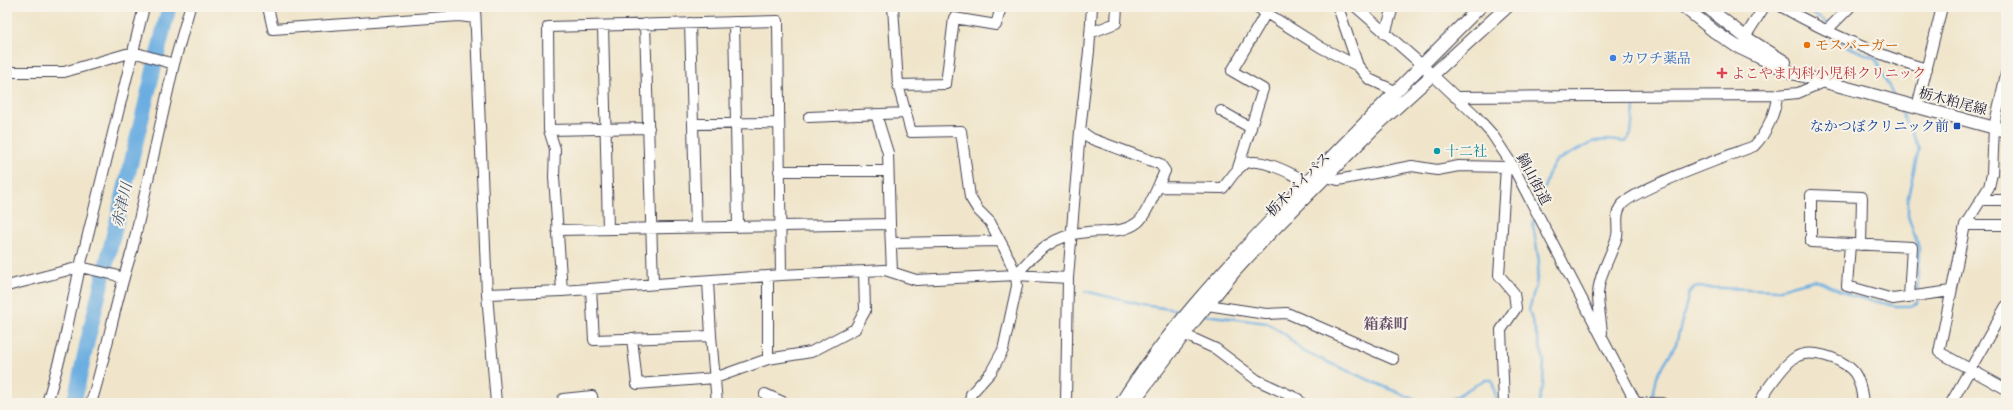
<svg xmlns="http://www.w3.org/2000/svg" width="2013" height="410" font-family="Alegreya,'Noto Serif JP',serif">
  <rect width="100%" height="100%" fill="#f7f3e8"/>
  <filter id="ink" filterUnits="userSpaceOnUse"><feTurbulence type="fractalNoise" baseFrequency=".025" numOctaves="2"/><feDisplacementMap in="SourceGraphic" scale="8" xChannelSelector="R" yChannelSelector="G"/><feConvolveMatrix kernelMatrix="1 2 1 2 8 2 1 2 1" color-interpolation-filters="sRGB"/></filter>
  <filter id="wash" filterUnits="userSpaceOnUse"><feTurbulence type="fractalNoise" baseFrequency=".012" numOctaves="4" result="noise"/><feDisplacementMap in="SourceGraphic" scale="16" xChannelSelector="R" yChannelSelector="G"/><feGaussianBlur stdDeviation="0.9" result="paint"/><feColorMatrix in="noise" values="0 0 0 0 0 0 0 0 0 0 0 0 0 0 0 0 0 1.4 0 .05"/><feComposite in="paint" operator="in"/></filter>
  <g filter="url(#wash)">
    <rect width="100%" height="100%" fill="#f0e5ca"/>
    <g fill="none" stroke-linecap="round" stroke-linejoin="round">
      <!-- stream -->
      <path stroke="#6caee1" stroke-width="2.5" d="M1800,7l26,15 1,4
        M1831,36l1,4 43,18 19,39
        M1899,106l20,42 -11,49v19l11,32 -2,46
        M1538,208l11,-36 7,-11 39,-20 12,-1 19,2 5,-9 4,-33
        M1535,216l-2,9 6,37 -3,23 -7,25 15,50 -1,26 -4,17
        M1085,291l57,14 42,6
        M1205,315l62,8 19,12 16,16 120,52
        M1652,401l5,-25 19,-32 13,-51 5,-6 83,3 36,-10 9,2 29,14 45,10h15l6,-3v-4
        M1445,403l39,-23h8l5,23"/>
      <!-- river -->
      <path stroke="#6caee1" stroke-width="15" d="M74,403l13,-60 82,-336"/>
    </g>
  </g>
  <g filter="url(#ink)">
    <g fill="none" stroke-linecap="round" stroke-linejoin="round">
      <!-- minor casing -->
      <g stroke="#413f50" stroke-width="12">
        <path id="minor" d="M268,7l5,22 186,-13 16,2
          M475,7l12,287 9,109
          M893,7l5,78 13,47 50,-1 9,66 8,13 12,12 15,28 11,25 1,11 -14,64 -12,22 -20,22 -1,9
          M1257,7l65,41 36,18 11,13 26,12
          M1338,7l20,59
          M1356,7l66,58 52,49 18,20 19,29 125,240
          M1782,7c46,26 94,48 145,62
          M734,22l4,204
          M690,23l6,204
          M645,24l8,260
          M603,26l5,203
          M1827,30l23,-23
          M1090,33l26,-10 1,-16
          M1385,34l8,-27
          M1745,37l19,-30
          M7,72h57l69,-20 41,12
          M2006,74l-12,53 -2,47 -3,13 -24,38 -26,127 67,37
          M898,85l48,-1 8,-66 42,7 5,-18
          M1455,97l322,-2 21,-2 25,-11
          M1917,107l25,-100
          M1221,111l30,17
          M876,114l12,39 2,71
          M809,117l97,-4
          M693,124l86,-1
          M549,130l100,-2
          M779,171h109
          M1237,171l26,-82 -31,-18 34,-58
          M1326,177l12,3 74,-14 25,4 22,-4 47,1
          M1158,187l65,1c6,-7 12,-18 20,-23 14,-11 51,10 64,17
          M1981,200h25
          M1965,225h41
          M557,230l333,-6 2,48
          M891,243l109,-2
          M1850,244l-3,42 46,13 58,-8
          M1861,245l1,-48 -51,-2v47l101,5 -3,50
          M1016,275c20,-24 38,-40 71,-43 17,-2 36,2 51,-10 9,-7 21,-39 27,-51l-5,-7 -68,-25 -12,-8
          M768,276v83
          M7,286l73,-19 35,8 8,4
          M591,289l3,51 117,-4 -3,-55
          M562,291l-8,-114 1,-28 -6,-19 -1,-103 230,-6 3,254
          M487,294l75,-3 219,-16 104,-5 31,10 100,-5 52,3
          M1207,305l59,9 21,-1 106,46
          M1602,333c-1,-12 -4,-27 -4,-39 1,-21 14,-39 19,-58 2,-10 -3,-21 4,-30 10,-16 110,-51 133,-60 12,-12 22,-34 23,-51
          M1183,334l33,15 41,31 41,19 3,4
          M711,336l6,67
          M632,338l5,46 78,-6 53,-19 43,-7 44,-23 10,-18 -1,-40
          M765,394l20,9
          M563,399l29,-3 1,7
          M47,403l16,-56 17,-80 64,-260
          M91,403c16,-50 24,-102 41,-152l42,-187 16,-57
          M1066,403l2,-125 12,-147 9,-80 3,-44
          M1504,403l-3,-73 15,-22 -2,-15 -15,-18 7,-108 5,-4
          M1633,403h29
          M1760,403c3,-10 26,-41 36,-46 14,-9 43,1 55,12 8,7 11,24 12,34
          M1951,403l55,-97"/>
      </g>
      <!-- major casing -->
      <g stroke="#413f50" stroke-width="14">
        <path id="major" d="M1684,7l31,25 21,14 56,27 214,58
          M1707,7l38,30 40,25
          M1121,403c43,-68 98,-128 154,-187 67,-71 136,-140 205,-209
          M1132,403l63,-83 39,-48 37,-40 103,-104 133,-121"/>
      </g>
      <!-- minor -->
      <use href="#minor" stroke="#fff" stroke-width="10"/>
      <!-- major -->
      <use href="#major" stroke="#fff" stroke-width="12"/>
    </g>
  </g>
  <!-- markers -->
  <circle fill="#e8710a" stroke="#f7f3e8" stroke-width="1.5" cx="1807" cy="45" r="4"/>
  <circle fill="#3f7fe0" stroke="#f7f3e8" stroke-width="1.5" cx="1613" cy="58" r="4"/>
  <path fill="#e0444e" stroke="#f7f3e8" stroke-width="1.5" d="M1720 67h4v4h4v4h-4v4h-4v-4h-4v-4h4z"/>
  <rect fill="#1a4fb4" stroke="#f7f3e8" stroke-width="1.5" x="1953" y="122" width="8" height="8" rx="2"/>
  <circle fill="#0f9aa8" stroke="#f7f3e8" stroke-width="1.5" cx="1437" cy="151" r="4"/>
  <g text-anchor="middle" stroke-width="4" stroke-linejoin="round" paint-order="stroke">
    <!-- food labels -->
    <g font-size="14" fill="#c56008" stroke="#f7f3e8" text-anchor="start">
      <text x="1815" y="50">モスバーガー</text>
    </g>
    <!-- shop labels -->
    <g font-size="14" fill="#366cbe" stroke="#f7f3e8" text-anchor="start">
      <text x="1621" y="63">カワチ薬品</text>
    </g>
    <!-- health labels -->
    <g font-size="14" fill="#be3a42" stroke="#f7f3e8" text-anchor="start">
      <text x="1731" y="78">よこやま内科小児科クリニック</text>
    </g>
    <!-- street labels -->
    <g font-size="14" fill="#22223b" stroke="#f7f3e8">
      <text transform="translate(1953 101) rotate(15)" y="5">栃木粕尾線</text>
      <text transform="translate(1534 179) rotate(62)" y="5">鍋山街道</text>
      <text transform="translate(1298 184) rotate(-45)" y="5">栃木バイパス</text>
    </g>
    <!-- transit labels -->
    <g font-size="14" fill="#164399" stroke="#f7f3e8" text-anchor="end">
      <text x="1949" y="131">なかつぼクリニック前</text>
    </g>
    <!-- culture labels -->
    <g font-size="14" fill="#0d838f" stroke="#f7f3e8" text-anchor="start">
      <text x="1445" y="156">十二社</text>
    </g>
    <!-- water labels -->
    <g font-size="15" font-style="italic" fill="#3c5375" stroke="#f7f3e8">
      <text transform="translate(122 205) rotate(-77)" y="5">赤津川</text>
    </g>
    <!-- neighbourhood labels -->
    <g font-size="15" font-weight="bold" fill="#6a526c" stroke="#f7f3e8">
      <text x="1386" y="329">箱森町</text>
    </g>
  </g>
  <!-- margin -->
  <rect width="2013" height="410" fill="none" stroke="#f7f3e8" stroke-width="24"/>
</svg>
